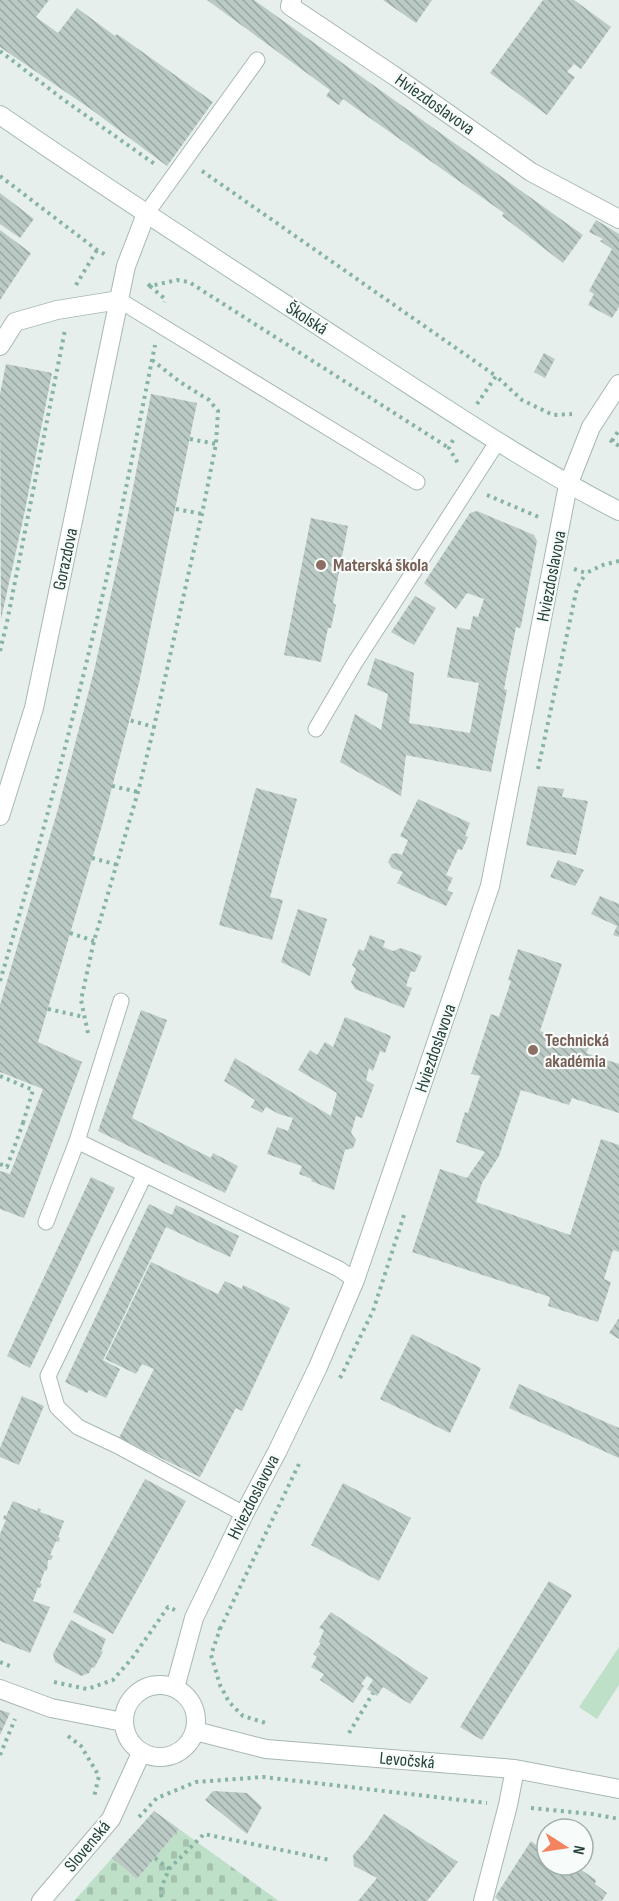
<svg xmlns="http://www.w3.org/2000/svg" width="619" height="1901" font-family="'Sofia Sans Condensed',sans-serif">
  <defs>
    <pattern id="cemetery-stones" width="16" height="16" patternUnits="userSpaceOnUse" patternTransform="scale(1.5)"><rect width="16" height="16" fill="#bfe0c8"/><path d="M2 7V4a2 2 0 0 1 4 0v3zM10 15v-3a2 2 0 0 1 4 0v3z" fill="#a4c1ad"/></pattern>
    <pattern id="building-back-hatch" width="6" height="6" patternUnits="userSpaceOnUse" patternTransform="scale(1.5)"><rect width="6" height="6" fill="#bbcac4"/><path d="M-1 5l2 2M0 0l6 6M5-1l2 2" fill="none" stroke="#98a6a0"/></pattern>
  </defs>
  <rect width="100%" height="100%" fill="#e6efeb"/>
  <!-- grass -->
  <path fill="#bfe0c8" d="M619,1647v38l-22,34 -18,-12z"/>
  <!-- cemetery -->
  <path fill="url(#cemetery-stones)" d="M179,1829l100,72h-205l38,-43 25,21z"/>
  <!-- building -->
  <path fill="url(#building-back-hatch)" d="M0,0h49l-13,17 22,16 19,-25 38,28 2,-2 96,68 -46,64 -75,-56 -92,-63z
    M207,0h47l329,235 -20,28 -61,-47 2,-3 -161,-114 -4,6 -13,-9 4,-6z
    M383,0h49l-16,23z
    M543,0h31l37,27 -30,42 -7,-5 -7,8 8,5 -28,38 -57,-42z
    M0,193l34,26 -14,19 -20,-14z
    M596,220l23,14v73l-7,11 -24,-13 6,-11 -5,-3 23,-42 -12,-8 3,-2 -14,-7z
    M0,230l31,23 -31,47z
    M544,353l11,6 -10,19 -11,-6z
    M6,364l46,9 -28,142 -23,104 -1,-225z
    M151,394l46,9 -58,280 -36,139 -65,220 44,20 -58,156 -24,-9v-38l10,3 33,-85 -43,-17v-67l58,-196 36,-138 30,-136z
    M477,511l57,24 3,6 -16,85 -1,2 -4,-1 -12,62 3,1 -16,82 -85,-17 -5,41 -61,-34 15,-48 26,16 7,-36 -21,-9 8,-27 39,15 -5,50 61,10 9,-50 -32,-6 10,-50 13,3 3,-14 5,1 6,-18 -17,-6 -11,16 -32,-26 46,-70z
    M311,518l37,8 -15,77 3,2 -5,23h-3l-7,34 -37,-7z
    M415,596l21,12 -22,37 -23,-13z
    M538,786l26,3 -2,8 26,4 -12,54 -50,-10z
    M256,788l41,11 -27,98 13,3 -11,40 -53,-15z
    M418,799l52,24 -5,13 3,1 -6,13 -4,-1 -12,26 7,3 -6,12 6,3 -7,13 -49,-23 6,-11 -11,-4 -4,-6 4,-8 5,-1 5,2 6,-15 -8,-4z
    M558,860l26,10 -9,16 -25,-9z
    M600,896l19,8v33l-6,-2 4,-9 -26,-12z
    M298,909l29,10 -17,57 -29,-14z
    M370,935l15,6 -2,6 10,4 8,-3 21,8 -7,16 -4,-1 -5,15 6,2 -8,20 -49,-19 -4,-7 5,-13 -4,-4 7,-16 5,2z
    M518,949l44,15 -22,67 49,16 -3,6 33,11v49l-47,-15 -3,7 -48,-15 -22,66 -17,27 -6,19 94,33 31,-96 18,6v107l-6,-2 -9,29 7,3 -13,40 -50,-16 2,-9 -138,-45 28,-83 27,9 18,-26 -29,-10 9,-30 3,1 12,-37 -9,-2 20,-60 8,3 12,-36 -3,-1z
    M141,1010l26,10 -35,98 79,40 2,-5 25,13 -13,27 -127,-62z
    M345,1017l46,19 -6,17 -5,-2 -7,20 -4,-3 -3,12 8,5 -12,33 -6,-2 -5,17 5,7 -3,8 -8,2 -11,40 -23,-9 1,-2 -13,-5 3,-8 -35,-12 10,-27 11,4 5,-13 -14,-4 -13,-7 -4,6 -11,-6 4,-7 -31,-19 11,-23 96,58 6,-23 -39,-23 12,-20 7,5 8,-13 8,5z
    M91,1177l24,11 -85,180 -23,-12z
    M149,1204l23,11 4,-10 63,31 -9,21 -64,-30 -63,133 17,9 -14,29 -17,-8 -2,3 -22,-11z
    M151,1262l67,32 7,-13 17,8 1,-4 47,23 -48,103 -6,-3 -36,69 -81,-39 35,-69 -12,-5 -6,10 -31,-15z
    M619,1318v21l-10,-6z
    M412,1334l69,34 -31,65 -70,-34z
    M519,1384l100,44v30l-110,-50z
    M22,1396l22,10 -25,59 -19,-8v-9z
    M145,1479l41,22 -73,133 -40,-22z
    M343,1483l68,35 -32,63 -68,-36z
    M13,1501l24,10 1,-3 3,1 -1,3 24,9 -6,16 2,1 -1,4 -3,-1 -6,14 3,1 -2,4h-3l-1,11 -2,-1 -5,13 2,1 -2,4 -2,-1 -5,14 17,6 -20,46 -30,-12v-107l6,-14 -3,-1 1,-4 2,1z
    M549,1581l23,14 -90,145 -22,-13z
    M331,1612l97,66 -18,26 -27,-17 -6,9 -10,-7 6,-9 -6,-4 -6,8 3,2 -11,17 -33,-23 4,-6 -13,-7 6,-10 -4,-3 8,-11 -2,-1 5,-12 -5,-2z
    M71,1620l35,19 -5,12 2,1 -9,16 -2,-1 -3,6 -8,3 -26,-14 -2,-8z
    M0,1710l10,3 -10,22z
    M213,1791l34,2 15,14 -15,27 -42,-34z
    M154,1811l25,18 -42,50 -25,-21z
    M384,1814l74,48 -31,39h-69l19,-23 -23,-12 -1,-11 14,-16z
    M531,1841l14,11 2,-3v16h27l22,15 -1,4 12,9 -5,8h-103l-4,-4z"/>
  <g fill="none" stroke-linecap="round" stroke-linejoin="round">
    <!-- service casing -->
    <g stroke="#a8b8b2" stroke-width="17">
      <path id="service" d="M146,214l111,-154
        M119,300l298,182
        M316,729l38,-65 144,-223
        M77,1141l44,-140
        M145,1174l-97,202 9,31 21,20 40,19 126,68
        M46,1222l31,-81 262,128 16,11"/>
    </g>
    <!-- minor casing -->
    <g stroke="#a8b8b2" stroke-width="20">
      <path id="minor" d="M292,0l-2,6 106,71 135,95 88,47
        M0,346l15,-24 42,-12 62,-10
        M0,816l34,-108 92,-442 20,-52
        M124 1721a36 36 0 1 1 72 0a36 36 0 1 1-72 0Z
        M175,1688l19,-70 50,-104 33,-62 41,-85 37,-87 135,-394 78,-401 23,-58 28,-43
        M0,1689l51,19 72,14
        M195,1731l71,18 249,20 104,20
        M41,1901l70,-82 30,-66
        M483,1901l25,-96 7,-36"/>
    </g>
    <!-- secondary casing -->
    <g stroke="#a4bbb3" stroke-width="20">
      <path id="secondary" d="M0,115c114,79 232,154 348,230 89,57 177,118 271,166"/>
    </g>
    <!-- path -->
    <path stroke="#86b3a5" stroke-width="4" stroke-dasharray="3 4.5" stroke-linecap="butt" d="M0,51l64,49 92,65
      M202,171l294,205
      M0,176l97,74 11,6
      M148,284l2,2 27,-6 12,2 260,166
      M76,285l21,-35
      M150,286l15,13 -1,3
      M152,360l28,22 29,18 9,11 -2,33 -14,70 -48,213
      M477,404l19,-28 26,24 31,15 19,-1
      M190,439l26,5
      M453,440l-4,8 10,17
      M610,440l9,6
      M612,441l7,-11
      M487,495l54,23
      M176,509l26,5
      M574,569l12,4 17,-8 16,-4
      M0,651l7,-29 58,-292
      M538,769l39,-181 9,-15
      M112,786l26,6
      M92,858l26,7
      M70,933l24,8
      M0,981c39,-131 74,-263 105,-396 18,-80 34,-160 50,-240
      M48,1009l36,8
      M88,1033l-7,-33 13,-59 44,-149 16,-65 -25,-7
      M0,1076l33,14 -10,33
      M0,1164l7,3 16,-44 5,2
      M340,1378l33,-67 31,-96
      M218,1628l2,1 -9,26 9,30 9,17 14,14 26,8
      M220,1629l79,-165
      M0,1662l10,4
      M54,1682l33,7 26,-9 20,-23 35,-50 7,3
      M349,1733l24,-40
      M68,1736l13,10 18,30 -5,21
      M0,1755l15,-36
      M531,1808l61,6 27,5
      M139,1817l18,-19 39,-16 67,-5 224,26
      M155,1858l14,11 -9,22 3,10
      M169,1869l35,-35 126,26"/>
    <!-- service -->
    <use href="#service" stroke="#fff" stroke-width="15"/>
    <!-- minor -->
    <use href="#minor" stroke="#fff" stroke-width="18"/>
    <!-- secondary -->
    <use href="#secondary" stroke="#fff" stroke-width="18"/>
  </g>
  <!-- markers -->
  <g fill="#8d6e63" stroke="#f7fbf9" stroke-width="2">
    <circle cx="321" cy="565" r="6"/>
    <circle cx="533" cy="1050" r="6"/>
  </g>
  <g text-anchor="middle" stroke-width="4.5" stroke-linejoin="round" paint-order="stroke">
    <!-- street labels -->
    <g font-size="18" fill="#24423a" stroke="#f7fbf9">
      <text transform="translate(435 104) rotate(35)" y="6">Hviezdoslavova</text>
      <text transform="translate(307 318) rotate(33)" y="6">Školská</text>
      <text transform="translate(65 559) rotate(-78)" y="6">Gorazdova</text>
      <text transform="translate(551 576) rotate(-79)" y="6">Hviezdoslavova</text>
      <text transform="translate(435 1048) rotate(-71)" y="6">Hviezdoslavova</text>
      <text transform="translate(253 1497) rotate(-63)" y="6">Hviezdoslavova</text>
      <text transform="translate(407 1760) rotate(5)" y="6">Levočská</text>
      <text transform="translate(87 1846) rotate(-50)" y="6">Slovenská</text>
    </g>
    <!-- education labels -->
    <g font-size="18" font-weight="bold" fill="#785e54" stroke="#f7fbf9" text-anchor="start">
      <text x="333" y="571">Materská škola</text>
      <text x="545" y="1046">Technická<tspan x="545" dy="21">akadémia</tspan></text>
    </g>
  </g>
  <!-- north arrow -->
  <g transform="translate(565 1847) rotate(102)"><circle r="28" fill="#f7fbf9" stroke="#a3b1ad" stroke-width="1.5"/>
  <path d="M0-4.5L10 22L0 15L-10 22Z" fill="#f4845f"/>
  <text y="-9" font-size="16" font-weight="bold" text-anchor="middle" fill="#24423a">N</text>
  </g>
</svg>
